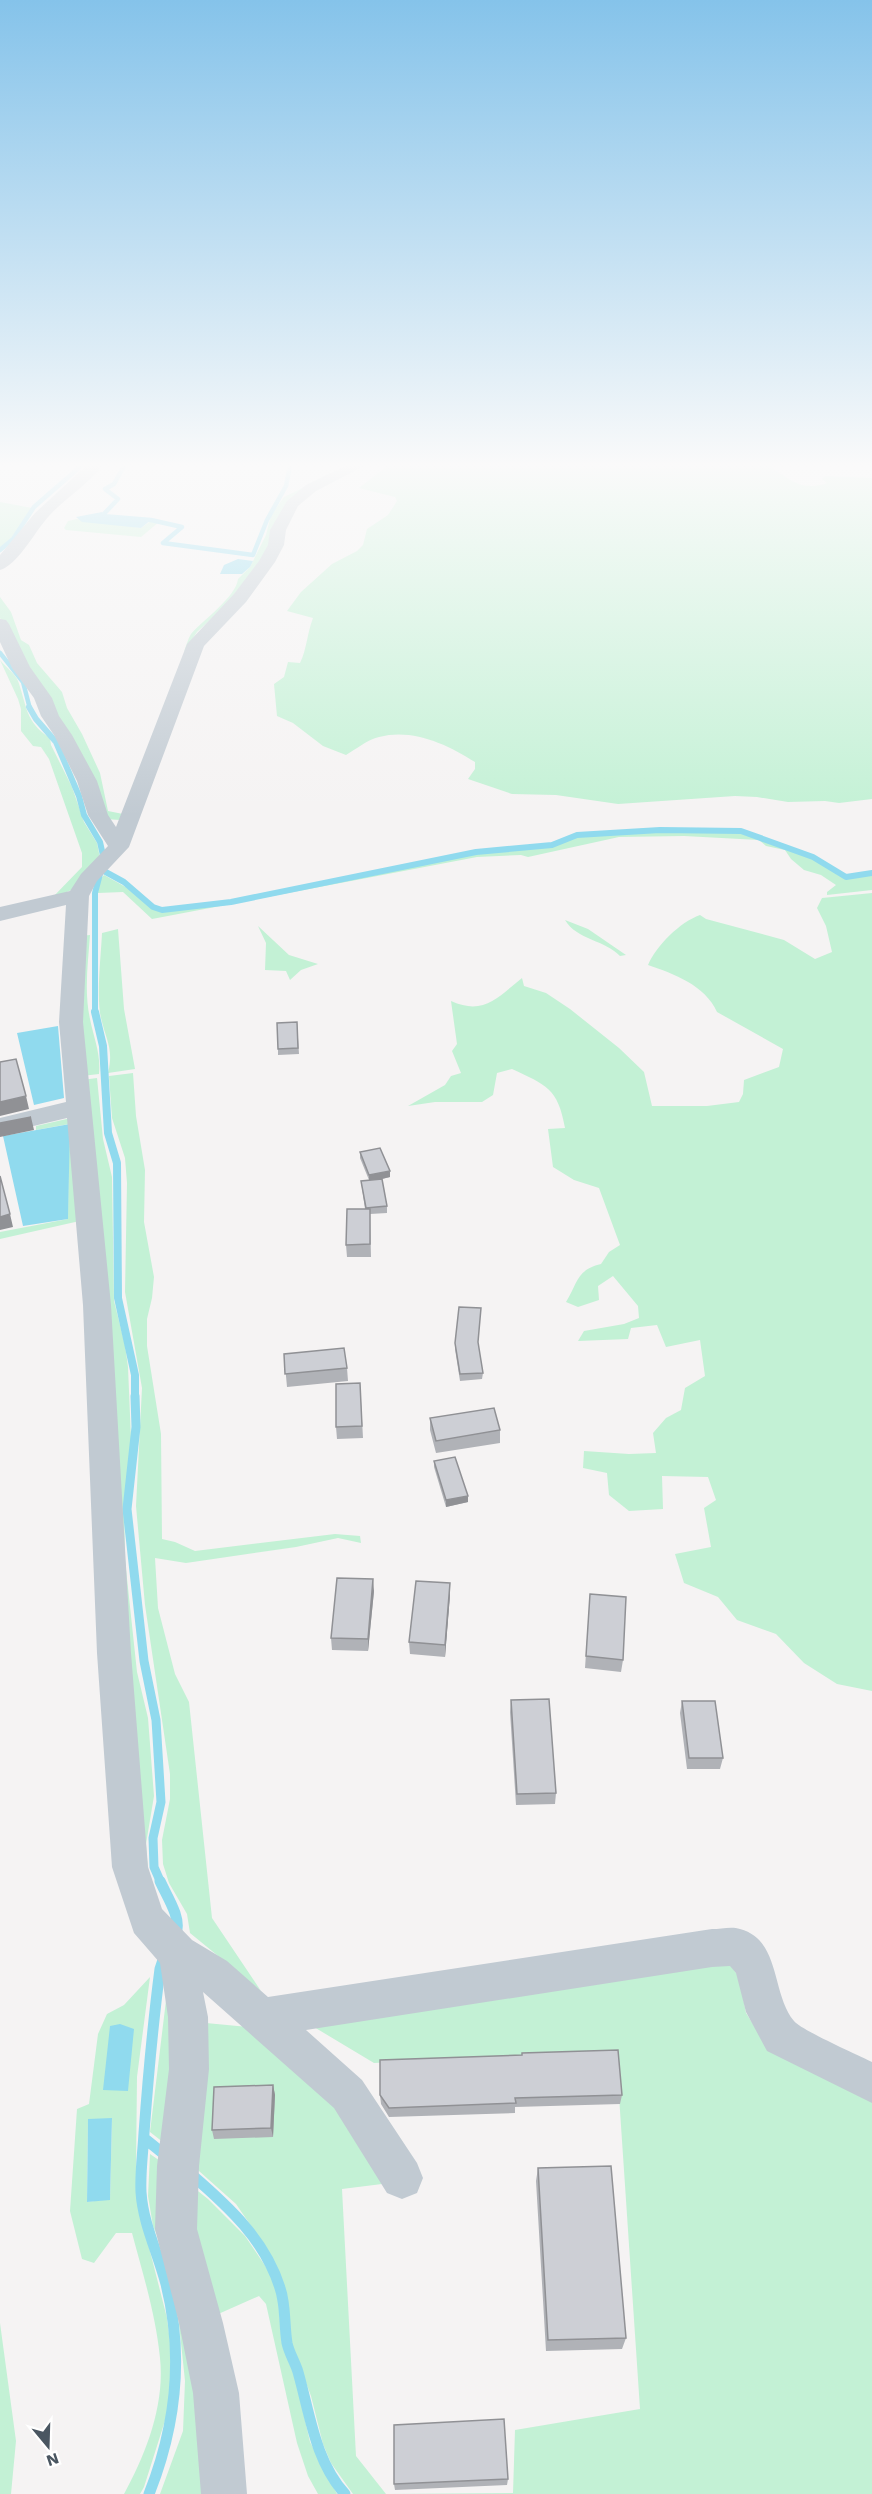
<svg xmlns="http://www.w3.org/2000/svg" width="872" height="2494" font-family="'Work Sans',sans-serif">
  <rect width="100%" height="100%" fill="#f5f3f3"/>
  <!-- green -->
  <path fill="#c3f1d5" fill-rule="evenodd" d="M387,466h383c20,14 32,26 57,17l-5,-4 3,-3 47,2v321l-33,4 -14,-2 -37,1 -31,-5 -22,-1 -117,8 -62,-9 -44,-1 -44,-15 7,-10v-7c-28,-18 -63,-34 -96,-25 -11,2 -24,13 -33,18l-23,-9 -30,-23 -16,-7 -3,-32 10,-7 4,-15 12,1c7,-14 7,-30 13,-45l-26,-7 14,-19 31,-28 25,-13 6,-6 4,-16 21,-14 9,-14 -2,-4 -36,-9z
    M332,474l-21,11 -42,60 -11,19 -32,41 -29,27 -13,20c2,-6 4,-13 7,-18 12,-14 45,-37 47,-55l12,-12 16,-32 5,-20 13,-18z
    M0,502l32,6 -23,33 -9,7z
    M77,519l64,9 10,-7 8,1 -18,15 -75,-7 -2,-2 4,-7z
    M0,597l11,15 10,28 8,5 8,18 25,29 5,16 15,26 18,39 8,38 15,3 -3,6 -14,-1 -106,-201z
    M0,660c5,6 16,15 18,21 9,25 7,41 32,57l1,7 21,42 12,35 13,21 3,15 -26,31 -22,9 30,-31v-14l-33,-94 -8,-12 -8,-1 -12,-15v-22l-3,-10z
    M660,830l81,2 71,26 25,16 9,3 26,-3v16l-45,5v-3l9,-7 -15,-10 -17,-5 -13,-11 -6,-9 -19,-4 -7,-6 -75,-4 -65,1 -91,20 -7,-2 -44,2 -325,62 -29,-27 -25,1 1,-12 5,-6 27,15 22,19 44,-1 34,-5 246,-50 75,-7 27,-10z
    M872,893v798l-35,-7 -33,-21 -28,-29 -39,-14 -19,-23 -34,-14 -9,-29 36,-7 -7,-39 12,-8 -8,-23 -46,-1 1,33 -34,2 -20,-16 -2,-22 -24,-5 1,-17 45,3 27,-1 -3,-20 13,-15 15,-8 4,-22 20,-12 -5,-36 -34,7 -9,-22 -26,3 -3,11 -50,2 6,-10 40,-7 15,-6 -1,-12 -25,-30 -15,10 1,14 -21,7 -12,-5c12,-19 10,-32 35,-38l8,-12 11,-7 -21,-57 -25,-8 -21,-13 -5,-38 17,-1c-7,-40 -19,-43 -53,-59l-15,4 -4,22 -11,7h-47l-27,4 37,-21 6,-9 10,-3 -9,-22 5,-7 -6,-43c33,15 47,-4 71,-23l2,8 22,7 24,16 49,39 25,24 8,34h55l32,-4 4,-8 1,-14 35,-13 4,-18 -66,-37c-12,-27 -43,-38 -69,-47 8,-19 32,-43 52,-50l6,4 78,21 31,19 17,-7 -6,-26 -9,-18 5,-10z
    M565,920l23,9 38,26 -6,1c-15,-16 -43,-16 -55,-36z
    M258,926l31,29 29,9 -17,6 -11,10 -4,-9 -21,-1 1,-27z
    M118,929l6,80 11,60 -27,4c6,-24 -2,-33 -7,-55 -5,-21 0,-62 1,-85z
    M90,935c-2,28 -6,57 0,84 4,20 11,35 9,55l-17,2 -2,-140z
    M133,1073l3,43 9,54 -1,52 10,55 -2,21 -5,21v27l14,88 1,105 13,3 20,9 140,-17 25,2 1,7 -23,-5 -42,9 -110,16 -31,-5 3,50 17,66 14,28 23,216 49,73 -71,-58 -3,-19 -18,-31 -6,-19 -1,-24 8,-41v-25l-25,-169 -9,-99 6,-118 -17,-96 2,-109 -2,-25 -13,-40 -3,-42z
    M97,1078l6,61 9,38 2,124 11,44 3,22 3,72 -2,35 -5,26 1,60 12,112 11,46 6,78 -8,48 5,69 -69,-833z
    M71,1118l13,102 -84,19v-7l68,-13 1,-95 -33,6v-4z
    M729,1963l10,14 7,36 14,22 112,63v396h-519l-22,-31 -8,-19 -12,-48 -22,-59 -5,-43 -17,-45 -31,-45 -46,-41 16,-140 54,5 82,71 56,83 -56,7 14,267 30,38 127,-1 2,-63 125,-21 -24,-358 -242,12 -80,-48z
    M169,1976l4,174 -23,-18z
    M150,1977l-13,100 -1,90 3,41 28,110 7,55 -5,35 -25,79 -4,7h-16c22,-40 41,-89 36,-136 -4,-42 -17,-84 -28,-125h-16l-22,30 -12,-4 -12,-48 7,-102 12,-5 9,-70 9,-20 17,-9zM112,2119l-2,80 -23,3 1,-82z
    M150,2154l22,15 44,325h-56l23,-63 2,-50 -9,-86 -8,-35 -15,-34 -5,-30z
    M184,2180l24,19 37,37 25,37 7,16 5,54 14,38 14,61 27,52h-19l-10,-18 -11,-33 -31,-139 -7,-8 -43,19z
    M0,2323l16,118 -5,53h-11z"/>
  <!-- water -->
  <path fill="#90daee" d="M102,512l1,4 48,4 -10,8 -59,-6 -6,-5z
    M238,559l15,2 -3,6 -8,7h-22l4,-9z
    M58,1026l6,72 -30,7 -17,-72z
    M70,1124l-2,95 -45,7 -20,-90z
    M120,2024l14,5 -6,62 -25,-1 7,-64z
    M112,2118l-2,82 -23,2 1,-83z"/>
  <g fill="none" stroke-linecap="round" stroke-linejoin="round">
    <!-- stream-far4 -->
    <path stroke="#90daee" stroke-width="4.5" d="M124,466l-10,18 -9,5 13,10 -16,17 49,4 31,7 -19,16 90,12 14,-35 19,-34 4,-20
      M0,550l13,-11 21,-32 47,-41
      M0,653l23,29 7,27"/>
    <!-- stream-far3 -->
    <path stroke="#90daee" stroke-width="6" d="M29,707l7,12 20,23 23,54 5,19 16,27 4,18
      M102,870l22,12 29,25 9,3 69,-8 245,-50 76,-7 25,-10 83,-5 81,1 72,26 33,20 26,-4
      M95,1013v-120l5,-19"/>
    <!-- stream-far2 -->
    <path stroke="#90daee" stroke-width="8" d="M95,1012l8,34 5,87 9,30 1,135 17,77v23"/>
    <!-- stream-far1 -->
    <path stroke="#90daee" stroke-width="9" d="M135,1396l1,31 -9,82 17,152 12,59 5,82 -8,36 1,29 7,16"/>
    <!-- stream -->
    <path stroke="#90daee" stroke-width="11" d="M160,1881c6,14 22,37 16,52
      M144,2138l21,17
      M192,2175c37,32 73,65 88,113 6,17 4,37 7,55 2,10 8,19 11,29 12,42 17,89 47,122
      M149,2494c27,-68 35,-138 17,-210 -8,-31 -23,-60 -25,-92 -1,-20 2,-40 3,-59 4,-55 9,-110 16,-164l4,-12"/>
    <!-- street -->
    <path fill="#c1cad2" fill-rule="evenodd" d="M86,466h16c-16,21 -42,35 -58,56 -10,12 -28,44 -44,48v-15l35,-42z
      M345,466h19l-48,25 -18,15 -12,24 -2,15 -9,17 -29,40 -42,44 -75,201 -32,34 -8,15 -6,126 28,283 20,348 17,214 14,42 30,31 35,21 41,36 444,-68c9,0 20,-3 28,0 41,11 31,64 54,92 7,9 64,34 78,41v41l-105,-52 -21,-39 -10,-39 -6,-7 -18,1 -406,63 56,50 55,83 6,15 -6,15 -15,6 -15,-6 -53,-85 -131,-116 5,25 1,52 -10,97 -2,63 26,94 16,70 8,101h-46l-8,-101 -14,-70 -24,-94 2,-63 12,-97 -1,-52 -8,-54 -26,-30 -22,-66 -15,-214 -14,-348 -16,-187 -67,16v-16l66,-16 -7,-80 7,-117 -66,16v-14l70,-16 11,-17 27,-28 -20,-31 -11,-34 -23,-46 -13,-19 -7,-18 -22,-30 -12,-26v-23l6,1 3,4 21,43 22,31 7,18 13,19 25,46 11,34 8,12 71,-183 47,-50 25,-33 9,-16 2,-15 17,-29 19,-16z"/>
  </g>
  <!-- wall -->
  <path fill="#b0b2b7" d="M297,1022l2,32 -21,1v-6z
    M360,1152l30,25 -8,2 5,27v7l-17,1 1,43h-24l-1,-12 19,-36 -4,-28 8,-1 -9,-22z
    M455,1343h23l5,30 -1,6 -22,2 -5,-32z
    M284,1354l63,14 1,13 -61,6z
    M360,1383l3,55 -26,1 -1,-12z
    M430,1418l70,12v13l-64,10 -6,-23z
    M434,1461l34,41 -22,5 -12,-40z
    M450,1583v12l-5,62 -35,-3 -1,-12z
    M374,1591l-6,60 -36,-1 -1,-12z
    M590,1594l33,66 -2,12 -36,-4z
    M511,1700l45,93 -1,11 -39,1 -6,-93z
    M682,1701l41,57 -3,11h-33l-7,-56z
    M273,2085l2,10 -2,42 -59,2 -2,-9z
    M380,2095h242l-2,9 -105,3v6l-126,4 -8,-13z
    M538,2168l88,170 -4,11 -76,2 -10,-170z
    M508,2479l-1,6 -112,5 -1,-6z"/>
  <!-- shaded-wall -->
  <path fill="#909195" d="M26,1096l3,13 -29,7v-14z
    M31,1117l3,13 -34,7v-13z
    M390,1171v6l-21,5v-7z
    M10,1214l3,13 -13,3v-13z
    M468,1496v6l-22,5v-7z
    M373,1579l1,12 -6,60v-12z
    M450,1583v12l-5,62v-12z
    M273,2085l2,10 -2,42 -2,-9z"/>
  <!-- building -->
  <path fill="#cdcfd5" stroke="#909195" stroke-width="1.5" d="M297,1022l1,26 -20,1 -1,-26z
    M16,1059l10,37 -26,6v-40z
    M31,1117l-31,7v-1z
    M380,1148l10,23 -21,4 -9,-23z
    M0,1176l10,38 -10,3z
    M382,1179l5,27 -21,2 -5,-27z
    M347,1209h23v35l-24,1z
    M459,1307l22,1 -3,34 5,31 -23,1 -5,-31z
    M344,1348l3,20 -62,6 -1,-20z
    M360,1383l2,43 -26,1v-43z
    M494,1408l6,22 -64,11 -6,-23z
    M455,1457l13,39 -22,4 -12,-39z
    M337,1578l36,1 -5,60 -37,-1z
    M416,1581l34,2 -5,62 -36,-3z
    M590,1594l36,3 -3,63 -37,-4z
    M549,1699l7,94 -39,1 -6,-94z
    M682,1701h33l8,57h-34z
    M618,2050l4,45 -107,3 1,5 -127,5 -9,-13v-35l142,-5v-2z
    M273,2085l-2,43 -59,2 2,-43z
    M611,2166l15,172 -78,2 -10,-172z
    M504,2419l4,60 -114,5v-59z"/>
  <!-- sky -->
  <linearGradient id="sky" x2="0" y2="1"><stop stop-color="#85c3ea"/><stop offset="0.57" stop-color="#fafafa"/><stop offset="1" stop-color="#fafafa" stop-opacity="0"/></linearGradient>
  <rect width="872" height="816" fill="url(#sky)"/>
  <!-- north arrow -->
  <g transform="translate(48 2446) rotate(161)" stroke="#ffffff" stroke-width="4.5" paint-order="stroke">
  <path d="M0-4.5L10 22L0 15L-10 22Z" fill="#4a5661"/>
  <text y="-9" font-size="16" font-weight="bold" text-anchor="middle" fill="#4a5661">N</text>
  </g>
</svg>
